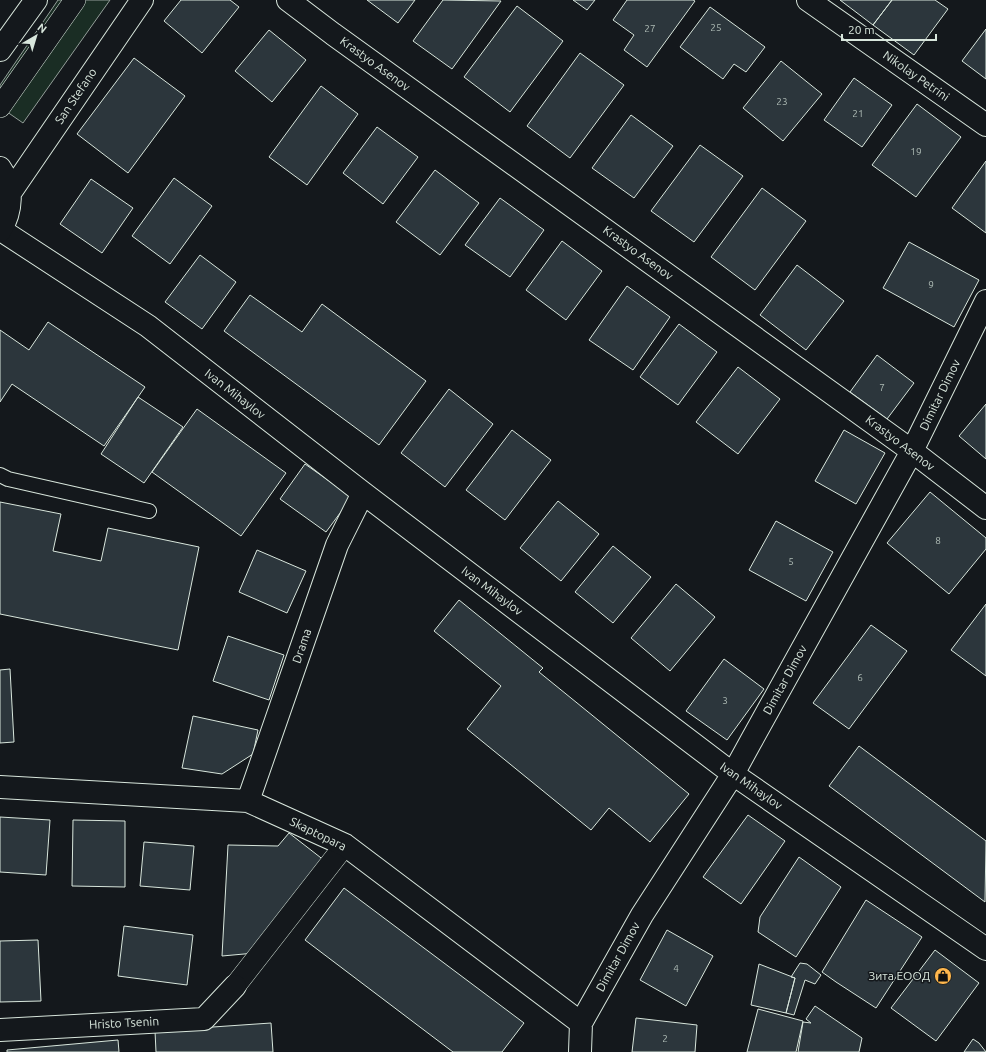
<svg xmlns="http://www.w3.org/2000/svg" width="986" height="1052" font-family="Ubuntu,sans-serif">
  <rect width="100%" height="100%" fill="#14181c"/>
  <!-- green -->
  <path fill="#1a2d24" stroke="#939e99" d="M58,0h52l-87,123 -23,-16v-22z"/>
  <!-- building -->
  <path fill="#2c363c" stroke="#d8e6dc" d="M181,0h49l9,7 -37,46 -38,-32z
    M367,0h48l-17,23z
    M443,0l58,1 -49,68 -39,-28z
    M573,0h22l-8,10z
    M627,0h66l2,1 -48,66 -23,-17 10,-15 -21,-15z
    M840,0h52l-19,25z
    M892,0h43l13,9 -34,46 -41,-30z
    M517,6l46,35 -53,71 -46,-35z
    M710,7l55,40 -19,25 -12,-8 -11,15 -43,-32z
    M986,29v50l-24,-18z
    M269,30l37,30 -34,42 -37,-31z
    M580,53l44,32 -54,73 -43,-32z
    M134,58l51,38 -57,77 -51,-39z
    M781,61l41,33 -39,47 -40,-33z
    M854,78l38,27 -30,42 -38,-27z
    M321,86l37,28 -51,71 -38,-28z
    M917,104l44,33 -45,60 -44,-32z
    M631,115l42,31 -39,52 -42,-30z
    M377,127l41,30 -35,47 -40,-31z
    M700,145l43,31 -49,66 -43,-31z
    M986,161v72l-34,-25z
    M435,170l44,33 -39,52 -44,-33z
    M174,178l38,28 -42,58 -38,-28z
    M91,179l42,29 -31,45 -42,-29z
    M762,188l44,33 -51,69 -44,-33z
    M500,198l44,32 -34,47 -45,-32z
    M562,241l40,30 -36,49 -40,-30z
    M909,242l70,38 -25,47 -71,-39z
    M200,255l36,27 -34,47 -37,-27z
    M797,265l47,36 -38,49 -46,-35z
    M627,286l43,31 -37,53 -44,-30z
    M250,295l52,37 20,-28 104,77 -47,64 -155,-114z
    M48,322l97,65 -41,59 -92,-62 -12,18v-72l29,20z
    M679,324l38,28 -39,53 -38,-28z
    M877,355l37,28 -27,36 -37,-27z
    M738,367l42,32 -42,55 -42,-32z
    M449,389l44,35 -48,63 -44,-34z
    M138,397l45,30 -39,56 -43,-29z
    M986,404v55l-27,-23z
    M197,409l89,64 -45,63 -89,-64z
    M512,430l39,30 -46,60 -39,-30z
    M844,430l41,23 -29,51 -41,-23z
    M305,464l47,33 -26,35 -46,-33z
    M930,492l56,46v11l-37,45 -62,-51z
    M558,501l41,33 -38,47 -41,-33z
    M0,502l61,12 -8,37 48,10 7,-33 91,19 -21,103 -178,-36z
    M776,521l57,31 -27,49 -57,-31z
    M613,546l38,31 -38,46 -38,-31z
    M257,550l49,21 -19,42 -48,-21z
    M676,584l39,33 -45,54 -39,-33z
    M459,600l84,68 -4,4 150,122 -39,48 -41,-34 -18,22 -124,-101 34,-43 -67,-55z
    M986,604v72l-35,-26z
    M871,625l36,26 -58,78 -36,-26z
    M228,636l56,19 -15,45 -56,-19z
    M724,659l40,30 -37,51 -41,-29z
    M10,669l4,73 -14,1v-73z
    M193,716l65,14 -5,24 -31,20 -40,-6z
    M859,746l127,95 -1,61 -156,-116z
    M748,815l37,26 -44,63 -38,-27z
    M0,817l50,3 -4,55 -46,-3z
    M73,820l52,1v66l-53,-1z
    M289,833l36,28 -70,92 -33,3 6,-111 50,1z
    M144,842l50,4 -4,44 -50,-4z
    M799,857l42,30 -45,70 -38,-25 2,-15z
    M344,888l180,135 -22,29h-49l-148,-112z
    M866,900l56,37 -46,71 -40,-26 -14,-10z
    M124,926l69,9 -6,50 -69,-9z
    M667,930l46,26 -27,50 -46,-26z
    M38,940l3,61 -41,1v-61z
    M935,950l44,33 -43,58 -45,-33z
    M800,963l7,1 14,11 -6,9 -10,-4 -11,35 -8,-2 9,-35 -4,-1z
    M759,964l36,14 -9,35 -35,-8z
    M815,1006l47,32 -3,14h-61l5,-30 8,1 -5,-4z
    M758,1009l45,12 -7,31h-49z
    M636,1018l61,7 -2,27h-63z
    M271,1023l2,29h-117l-1,-21z
    M973,1039l6,4 7,9h-22z
    M118,1040l1,12h-112v-2z"/>
  <g fill="none" stroke-linecap="round" stroke-linejoin="round">
    <!-- service casing -->
    <g stroke="#d8e6dc" stroke-width="16">
      <path id="service" d="M0,475l8,4 141,32"/>
    </g>
    <!-- pedestrian casing -->
    <g stroke="#d8e6dc" stroke-width="22">
      <path id="pedestrian" d="M0,107l75,-107
        M235,986l110,-141"/>
    </g>
    <!-- minor casing -->
    <g stroke="#d8e6dc" stroke-width="24">
      <path id="minor" d="M288,0l45,34 579,417 74,57
        M808,0l178,125
        M1,230l147,96 215,167 370,281 253,175
        M0,787l248,14 97,44 236,178
        M248,801l89,-256 26,-52
        M0,1030l204,-11 31,-33
        M580,1052l1,-29 61,-108 91,-141 17,-31 162,-292 74,-150"/>
    </g>
    <!-- tertiary casing -->
    <g stroke="#d8e6dc" stroke-width="24">
      <path id="tertiary" d="M0,50l36,-50
        M0,168c14,19 12,43 0,63
        M10,193l132,-193"/>
    </g>
    <!-- service -->
    <use href="#service" stroke="#14181c" stroke-width="14"/>
    <!-- pedestrian -->
    <use href="#pedestrian" stroke="#14181c" stroke-width="21"/>
    <!-- minor -->
    <use href="#minor" stroke="#14181c" stroke-width="22"/>
    <!-- tertiary -->
    <use href="#tertiary" stroke="#14181c" stroke-width="22"/>
  </g>
  <!-- icons -->
  <defs>
    <g id="shop-disc" transform="scale(0.9)"><circle r="9.5" fill="#ffb74d" stroke="#14181c"/><path d="M-5-2.5h2.3a2.7 3.5 0 0 1 5.4 0H5L5.5 6h-11ZM-1.5-2.5h3a1.5 2.3 0 0 0-3 0Z" fill="#111"/></g>
  </defs>
  <g fill-rule="evenodd">
    <use href="#shop-disc" x="943" y="976"/>
  </g>
  <g text-anchor="middle" stroke-width="3" stroke-linejoin="round" paint-order="stroke">
    <!-- number labels -->
    <g font-size="10" fill="#adbab4">
      <text x="716" y="31">25</text>
      <text x="650" y="32">27</text>
      <text x="782" y="105">23</text>
      <text x="858" y="117">21</text>
      <text x="916" y="155">19</text>
      <text x="931" y="288">9</text>
      <text x="882" y="391">7</text>
      <text x="938" y="544">8</text>
      <text x="791" y="565">5</text>
      <text x="860" y="681">6</text>
      <text x="725" y="704">3</text>
      <text x="676" y="972">4</text>
      <text x="665" y="1042">2</text>
    </g>
    <!-- street labels -->
    <g font-size="12" fill="#d8e6dc" stroke="#14181c">
      <text transform="translate(375 64) rotate(36)" y="4">Krastyo Asenov</text>
      <text transform="translate(916 76) rotate(35)" y="4">Nikolay Petrini</text>
      <text transform="translate(76 96) rotate(-56)" y="4">San Stefano</text>
      <text transform="translate(638 253) rotate(36)" y="4">Krastyo Asenov</text>
      <text transform="translate(235 394) rotate(38)" y="4">Ivan Mihaylov</text>
      <text transform="translate(940 395) rotate(-64)" y="4">Dimitar Dimov</text>
      <text transform="translate(900 443) rotate(37)" y="4">Krastyo Asenov</text>
      <text transform="translate(492 591) rotate(37)" y="4">Ivan Mihaylov</text>
      <text transform="translate(302 646) rotate(-71)" y="4">Drama</text>
      <text transform="translate(785 680) rotate(-61)" y="4">Dimitar Dimov</text>
      <text transform="translate(751 786) rotate(35)" y="4">Ivan Mihaylov</text>
      <text transform="translate(318 834) rotate(26)" y="4">Skaptopara</text>
      <text transform="translate(618 957) rotate(-61)" y="4">Dimitar Dimov</text>
      <text transform="translate(124 1023) rotate(-3)" y="4">Hristo Tsenin</text>
    </g>
    <!-- poi labels -->
    <g font-size="12" fill="#d8e6dc" stroke="#14181c" text-anchor="end">
      <text x="930" y="980">Зита ЕООД</text>
    </g>
  </g>
  <!-- north arrow -->
  <g transform="translate(36 36) rotate(38)" stroke="#14181c" stroke-width="3" paint-order="stroke">
  <path d="M0-3L7 15L0 10L-7 15Z" fill="#d8e6dc"/>
  <text y="-6" font-size="11" font-weight="bold" text-anchor="middle" fill="#d8e6dc">N</text>
  </g>
  <!-- scale -->
  <path d="M842 34v6h94v-6" fill="none" stroke="#d8e6dc" stroke-width="2"/>
  <text x="848" y="34" font-size="12" fill="#d8e6dc" stroke="#14181c" stroke-width="3" paint-order="stroke">20 m</text>
</svg>
